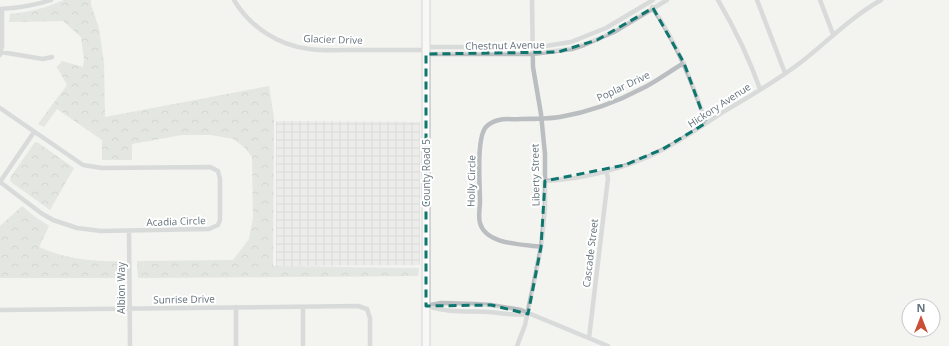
<svg xmlns="http://www.w3.org/2000/svg" width="949" height="346" font-family="'Open Sans',sans-serif">
  <defs>
    <pattern id="industrial-grid" width="8" height="8" patternUnits="userSpaceOnUse"><rect width="8" height="8" fill="#e4e4e3"/><path d="M0 4h8M4 0v8" fill="none" stroke="#bdbdbd"/></pattern>
    <pattern id="park-crowns" width="20" height="18" patternUnits="userSpaceOnUse"><rect width="20" height="18" fill="#d3d7cf"/><path d="M2 6a3 3 0 1 1 6 0M12 15a3 3 0 1 1 6 0" fill="none" stroke="#afb3ad"/></pattern>
  </defs>
  <rect width="100%" height="100%" fill="#f3f3f0"/>
  <!-- industrial -->
  <path fill="url(#industrial-grid)" d="M276,121l144,1v143l-144,1z"/>
  <!-- park -->
  <path fill="url(#park-crowns)" d="M64,0h27v5l8,23 5,35 1,54 164,-31 5,32 -1,148 146,2 -1,8 -280,2 -1,-17 96,-1 16,-21 4,-21 -1,-61 -8,-10 -11,-8 -22,-4h-29l-50,9v16h-30v-20l-45,-31 -13,18 -6,-3 29,-39 -10,-18 5,-6 21,6 1,-8 -3,-22 -18,-16 -54,1 1,-8c20,-2 36,-6 54,-14z
    M35,142h2l37,26 -24,42 -39,-28 -1,-4z
    M22,206l12,10 15,10 -10,21c27,12 53,15 83,14v17h-122v-52z"/>
  <g fill="none" stroke-linecap="round" stroke-linejoin="round">
    <!-- secondary casing -->
    <g stroke="#adb2b5" stroke-width="9">
      <path id="secondary" d="M426,346v-346"/>
    </g>
    <!-- street -->
    <path stroke="#babec1" stroke-width="4.5" d="M234,0c16,27 44,45 75,49 15,2 31,1 46,1 23,0 47,0 71,0
      M718,0c17,29 31,58 42,89
      M757,0l28,73
      M820,0l13,34
      M652,7c25,37 40,74 54,116
      M0,9c18,-1 34,-3 51,-9
      M426,47h113l32,-5 35,-14 47,-28
      M1,52l42,7 9,-2
      M426,54h107l39,-5 12,-4 30,-13 53,-32
      M0,55l2,-9v-37
      M0,108l83,57 19,3 108,-1 8,4 2,8v41l-2,5 -9,4 -108,2 -24,-3 -24,-8 -12,-7 -41,-31
      M545,181c40,-2 83,-13 119,-32 21,-11 40,-24 59,-37 26,-15 53,-31 77,-49 27,-21 51,-46 81,-63
      M0,182l34,-50
      M129,231l1,115
      M541,247c-19,-3 -55,-2 -61,-24 -2,-6 0,-15 0,-21 0,-16 -4,-64 6,-75 3,-3 8,-6 13,-7 7,-2 15,0 21,-1 14,0 27,0 40,-2 29,-5 57,-15 83,-29 14,-7 27,-17 41,-25
      M426,306l15,-3 34,1 16,1 30,5 87,36
      M427,306c20,7 42,5 63,6 12,1 25,4 37,2
      M236,307v39
      M0,310l358,-4 9,3 3,9v28
      M589,338l19,-160 -2,-7
      M303,346v-39
      M517,346l8,-21 9,-43 7,-35 4,-38v-55l-4,-40 -8,-47 -1,-67"/>
    <!-- secondary -->
    <use href="#secondary" stroke="#fff" stroke-width="7"/>
  </g>
  <!-- marked area -->
  <path d="M0 0H949V346H0ZM653,8l31,55 22,60 -43,26 -38,16 -80,16 -4,66 -13,67 -37,-9 -65,1v-252l132,-2 39,-12z" fill="#f3f3f0" fill-opacity=".55" fill-rule="evenodd"/>
  <path fill="none" stroke="#0f766e" stroke-width="3" stroke-dasharray="8 5" stroke-linejoin="round" d="M653,8l31,55 22,60 -43,26 -38,16 -80,16 -4,66 -13,67 -37,-9 -65,1v-252l132,-2 39,-12z"/>
  <g text-anchor="middle" stroke-width="4" stroke-linejoin="round" paint-order="stroke">
    <!-- street labels -->
    <g font-size="10" fill="#66747d" stroke="#fff">
      <text transform="translate(333 39) rotate(2)" y="4">Glacier Drive</text>
      <text transform="translate(505 45) rotate(-1)" y="4">Chestnut Avenue</text>
      <text transform="translate(623 86) rotate(-25)" y="4">Poplar Drive</text>
      <text transform="translate(719 105) rotate(-33)" y="4">Hickory Avenue</text>
      <text transform="translate(426 173) rotate(-90)" y="4">County Road 5</text>
      <text transform="translate(535 175) rotate(-91)" y="4">Liberty Street</text>
      <text transform="translate(471 181) rotate(-89)" y="4">Holly Circle</text>
      <text transform="translate(176 221) rotate(-2)" y="4">Acadia Circle</text>
      <text transform="translate(590 253) rotate(-83)" y="4">Cascade Street</text>
      <text transform="translate(121 288) rotate(-90)" y="4">Albion Way</text>
      <text transform="translate(184 299) rotate(-1)" y="4">Sunrise Drive</text>
    </g>
  </g>
  <!-- north arrow -->
  <g transform="translate(921 318)"><circle r="19" fill="#ffffff" stroke="#c2c7cb"/>
  <path d="M0-3L7 15L0 10L-7 15Z" fill="#cb4e37"/>
  <text y="-6" font-size="11" font-weight="bold" text-anchor="middle" fill="#66747d">N</text>
  </g>
</svg>
